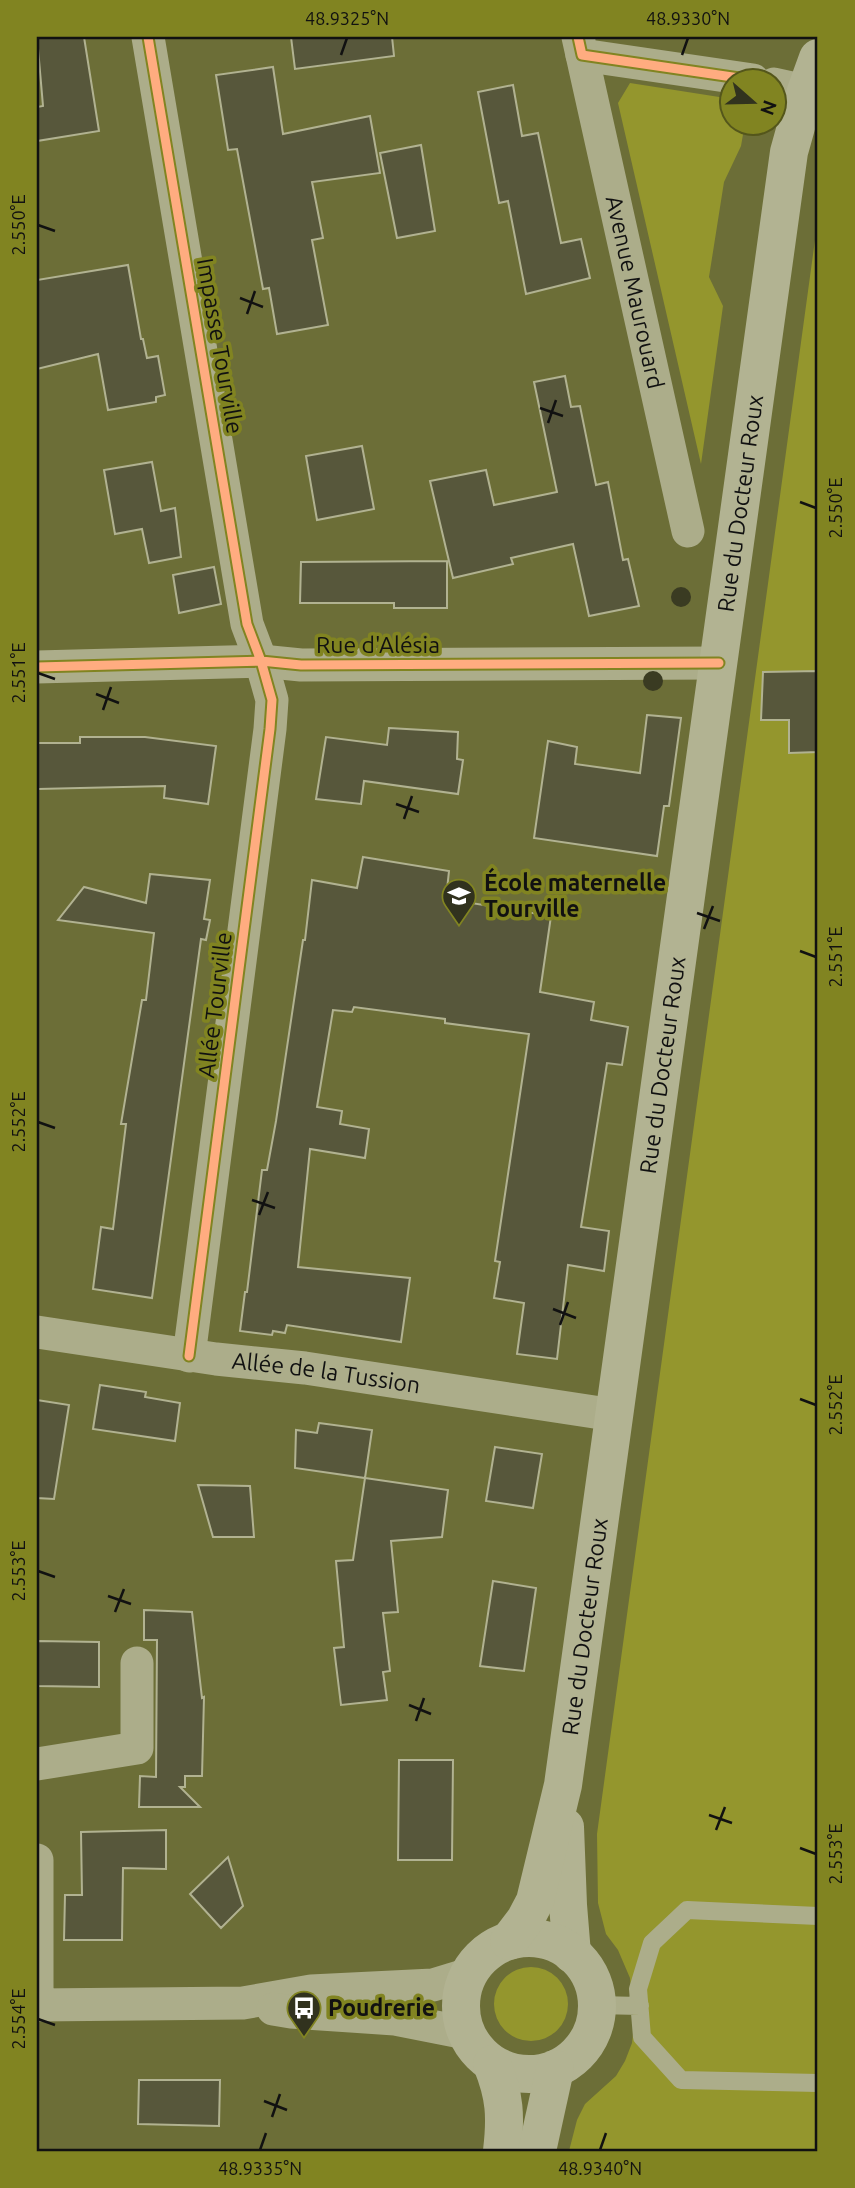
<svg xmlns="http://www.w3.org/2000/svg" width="855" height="2188" font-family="Ubuntu,sans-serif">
  <rect width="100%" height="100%" fill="#6c6e37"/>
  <!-- green -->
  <path fill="#94962d" d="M630,83l102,16v23l13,1 -4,23 -17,36 -15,95 14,29 -22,158 -83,-361z
    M818,218v1933h-249l8,-31 8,-16 31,-28 9,-15 7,-18 2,-17 -4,-48 -12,-28 -12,-16 -8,-31 -1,-69z
    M494 2004a37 37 0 1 1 74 0a37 37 0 1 1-74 0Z"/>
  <!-- building -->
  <path fill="#57573b" stroke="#b1b291" stroke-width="2" d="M37,37h47l15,94 -62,10v-34l6,-1z
    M291,37h101l2,19 -99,13z
    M273,67l10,67 87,-18 10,57 -68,9 11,56 -11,2 16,85 -51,9 -8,-46 -6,1 -26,-140 -9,1 -12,-75z
    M513,85l9,51 16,-3 23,110 20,-4 9,39 -64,16 -18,-93 -9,2 -21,-111z
    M421,145l14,86 -38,7 -17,-85z
    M128,265l13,74h2l4,19 11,-2 7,39 -9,2v5l-48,8 -10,-56 -61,15v-89z
    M565,376l6,31 9,-1 16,79 12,-3 15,78 5,-1 11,47 -50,10 -16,-72 -62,14 2,6 -60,14 -23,-97 56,-11 8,35 63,-13 -23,-110z
    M362,446l12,63 -57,11 -11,-64z
    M152,462l9,49 14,-3 6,49 -32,6 -7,-34 -27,5 -11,-64z
    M447,561v47h-53v-5h-94l1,-41z
    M214,567l7,37 -42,9 -6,-38z
    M818,671v81l-29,1v-33h-28l2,-48z
    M647,715l34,3 -12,88h-5l-7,50 -123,-18 14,-97 29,6 -2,17 65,9z
    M389,728l69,4 -1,27 6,1 -5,34 -94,-13 -3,23 -45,-5 10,-62 61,8z
    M80,737h65l71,9 -8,58 -44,-6 1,-12 -127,3 -1,-46h43z
    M363,857l86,14 -3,28 105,17 -11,76 54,10 -3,18 37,7 -6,38 -15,-2 -26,164 28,4 -5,40 -36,-6 -11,94 -40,-5 7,-51 -30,-5 6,-36 -5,-1 34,-227 -84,-11v-4l-91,-12 -2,5 -19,-2 -16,97 25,4 -2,13 29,5 -4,29 -55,-9 -12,118 112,11 -9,64 -114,-17 -2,8 -12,-2 -1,4 -32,-4 5,-39h2l15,-122h5l9,-49 27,-181h2l7,-60 45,8z
    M150,874l60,6 -6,39 6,1 -4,20 -5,-1 -49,359 -59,-9 8,-62 12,2 13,-105h-5l21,-124h4l8,-67 -96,-13 26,-33 62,16z
    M100,1385l46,7 -1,5 35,6 -5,38 -82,-12z
    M37,1400l32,5 -15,94 -17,-1z
    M319,1423l53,7 -7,48 -70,-10 1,-38 21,3z
    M495,1447l47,7 -9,54 -47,-7z
    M365,1478l83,12 -6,47 -51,4 7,71 -15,1 7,58 -7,1 4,28 -46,5 -7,-57 10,-1 -8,-86 17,-1z
    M198,1485l52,1 4,51h-41z
    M493,1581l43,7 -12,83 -44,-5z
    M144,1610l48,2 10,86 2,-1 -2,79h-17v11h-5l20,20h-61l1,-31 16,1 1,-137h-13z
    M37,1641l62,1v45l-62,-1z
    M399,1760h54l-1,100h-54z
    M166,1830v39l-43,-1 -1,72h-58l1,-45h17l-1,-63z
    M228,1857l15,49 -22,22 -31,-34z
    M139,2080h81l-1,46 -81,-2z"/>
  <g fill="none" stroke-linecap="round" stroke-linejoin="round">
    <!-- lane -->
    <path stroke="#acad8a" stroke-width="18" d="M818,1916l-131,-6 -35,33 -14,46 4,48 39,43 137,3
      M597,2005l43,1"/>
    <!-- street -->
    <g stroke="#acad8a" stroke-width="33">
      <path d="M148,37l99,587 14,37 11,39 -2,29 -81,627"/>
      <path d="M578,37l4,18 171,25"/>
      <path id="s1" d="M582,55l106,476"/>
      <path d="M774,84l32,7"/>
      <path d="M37,667l224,-6 40,4 418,-2"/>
      <path id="s2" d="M37,1332l179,27 89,9 309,47"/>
      <path d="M37,1764l100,-16v-85"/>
      <path d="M37,1860v145l206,-2 68,-12 122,-6 36,-11"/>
      <path d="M273,2009l18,3 104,7 71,14"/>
    </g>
    <!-- secondary -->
    <g stroke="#b2b392" stroke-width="38">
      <path d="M565,1827l3,78 4,49"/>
      <circle cx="529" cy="2006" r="68"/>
      <path id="s3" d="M509,1941l16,-21 10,-19 28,-116 226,-1633 17,-61 12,-33"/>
      <path d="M492,2064c13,32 14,53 10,87"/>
      <path d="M537,2151l18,-82"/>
    </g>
    <!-- cycleway casing -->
    <g stroke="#818421" stroke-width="13">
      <path id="cycleway" d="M148,37l99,587 14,37 11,39 -2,29 -81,627
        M578,37l4,18 171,25
        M37,667l224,-6 40,4 418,-2"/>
    </g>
    <!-- cycleway -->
    <use href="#cycleway" stroke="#ffac80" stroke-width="9"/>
  </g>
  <!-- trees -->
  <g fill="#3a3b22">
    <circle cx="681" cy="597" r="10"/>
    <circle cx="653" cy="681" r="10"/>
  </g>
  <!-- ticks -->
  <path fill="none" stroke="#111" stroke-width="2.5" d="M341,55l6,-17M682,55l6,-17M38,225l17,6M240,298l23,9M247,314l8,-23M540,408l23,8M548,423l8,-23M800,502l16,6M38,673l17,6M96,694l23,9M103,710l8,-23M396,804l23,8M404,819l8,-23M697,913l23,8M704,929l9,-23M800,951l16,6M38,1122l17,6M252,1200l23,8M259,1215l9,-23M553,1309l23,9M560,1325l8,-23M800,1399l16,6M38,1571l17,6M108,1596l23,8M115,1612l9,-23M409,1705l22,9M416,1721l8,-23M709,1815l23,8M716,1830l9,-23M800,1848l16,6M38,2019l17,6M264,2101l23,9M272,2117l8,-23M260,2150l6,-17M600,2150l6,-17"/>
  <!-- icons -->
  <defs>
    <g id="school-pin" transform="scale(1.75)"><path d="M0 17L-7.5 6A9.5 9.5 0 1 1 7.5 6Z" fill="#31321e" stroke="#818421"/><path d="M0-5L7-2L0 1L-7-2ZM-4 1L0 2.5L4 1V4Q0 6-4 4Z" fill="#fff"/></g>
    <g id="bus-pin" transform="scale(1.75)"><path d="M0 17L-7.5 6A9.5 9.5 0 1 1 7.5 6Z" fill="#31321e" stroke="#818421"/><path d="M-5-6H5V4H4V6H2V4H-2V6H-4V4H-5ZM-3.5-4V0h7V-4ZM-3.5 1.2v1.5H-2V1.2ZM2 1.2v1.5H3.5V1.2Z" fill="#fff"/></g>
  </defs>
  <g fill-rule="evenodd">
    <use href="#school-pin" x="459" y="896"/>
    <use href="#bus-pin" x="304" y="2008"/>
  </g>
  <g text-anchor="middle" stroke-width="7" stroke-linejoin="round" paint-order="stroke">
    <!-- street labels -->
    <g font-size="23" fill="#111" stroke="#818421">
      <text dy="8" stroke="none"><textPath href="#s1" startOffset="243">Avenue Maurouard</textPath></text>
      <text transform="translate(220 346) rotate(80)" y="8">Impasse Tourville</text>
      <text dy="8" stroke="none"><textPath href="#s3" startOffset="1461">Rue du Docteur Roux</textPath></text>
      <text x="378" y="653">Rue d'Alésia</text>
      <text transform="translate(215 1005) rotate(-83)" y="8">Allée Tourville</text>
      <text dy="8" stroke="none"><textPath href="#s3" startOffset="894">Rue du Docteur Roux</textPath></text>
      <text dy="8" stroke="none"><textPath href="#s2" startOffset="292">Allée de la Tussion</textPath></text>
      <text dy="8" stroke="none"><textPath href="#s3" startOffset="327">Rue du Docteur Roux</textPath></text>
    </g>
    <!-- poi labels -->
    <g font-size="23" font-weight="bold" fill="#111" stroke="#818421" text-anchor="start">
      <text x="484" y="891">École maternelle<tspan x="484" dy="26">Tourville</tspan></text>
      <text x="328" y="2016">Poudrerie</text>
    </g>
  </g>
  <!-- border -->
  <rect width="855" height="2188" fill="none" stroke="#818421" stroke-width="77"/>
  <!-- north arrow -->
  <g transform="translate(753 102) rotate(110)"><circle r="33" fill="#818421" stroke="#54561b" stroke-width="2"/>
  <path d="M0-5L12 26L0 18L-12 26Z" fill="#31321e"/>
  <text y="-10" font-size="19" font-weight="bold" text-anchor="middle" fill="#111111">N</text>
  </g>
  <rect x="38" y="38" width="778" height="2112" fill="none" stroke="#111" stroke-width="2.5"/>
  <g font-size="18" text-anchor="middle" fill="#111">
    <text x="347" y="25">48.9325°N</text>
    <text x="688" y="25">48.9330°N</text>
    <text transform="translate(19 225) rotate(-90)" y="6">2.550°E</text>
    <text transform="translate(836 508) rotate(-90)" y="6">2.550°E</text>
    <text transform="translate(19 673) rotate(-90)" y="6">2.551°E</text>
    <text transform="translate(836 957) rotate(-90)" y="6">2.551°E</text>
    <text transform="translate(19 1122) rotate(-90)" y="6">2.552°E</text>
    <text transform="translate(836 1405) rotate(-90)" y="6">2.552°E</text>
    <text transform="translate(19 1571) rotate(-90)" y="6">2.553°E</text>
    <text transform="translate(836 1854) rotate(-90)" y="6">2.553°E</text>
    <text transform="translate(19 2019) rotate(-90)" y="6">2.554°E</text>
    <text x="260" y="2175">48.9335°N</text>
    <text x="600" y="2175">48.9340°N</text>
  </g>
</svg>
